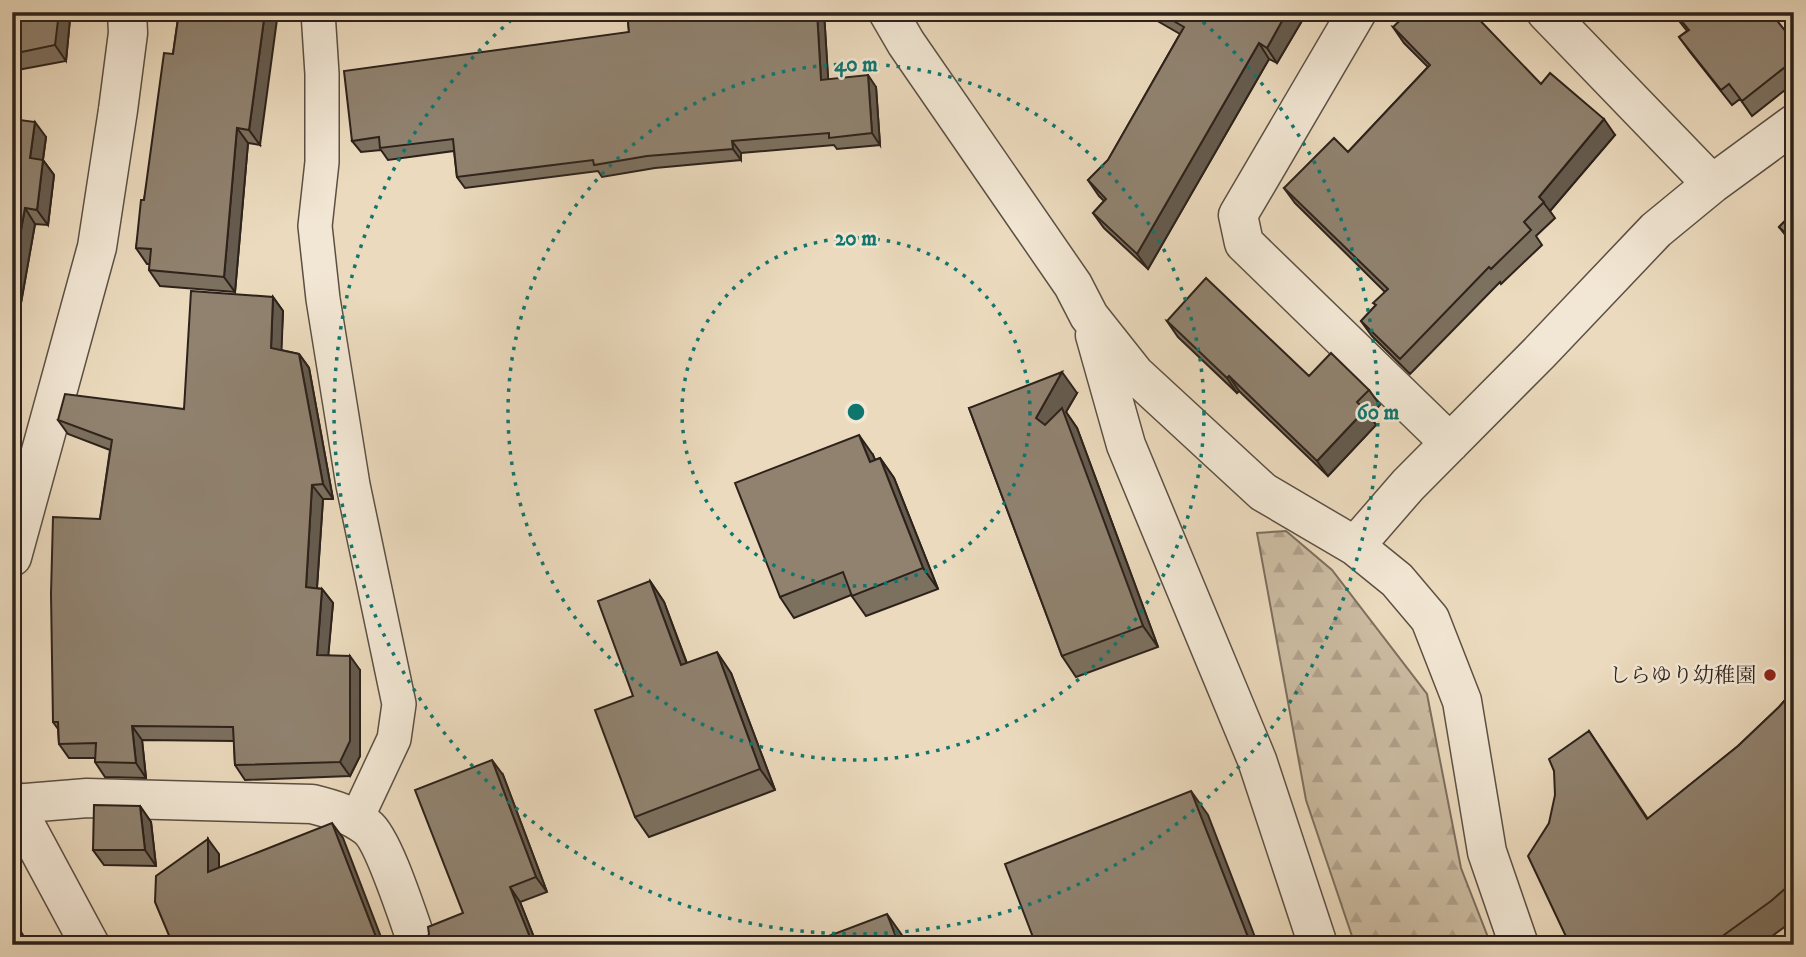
<svg xmlns="http://www.w3.org/2000/svg" width="1806" height="957" font-family="'IM FELL DW Pica','Noto Serif JP',serif">
  <defs>
    <pattern id="forest-firs" width="22" height="20" patternUnits="userSpaceOnUse" patternTransform="scale(1.75)"><rect width="22" height="20" fill="#cbbba1"/><path d="M5 1l3.5 6h-7zM16 11l3.5 6h-7z" fill="#afa08a"/></pattern>
  </defs>
  <rect width="100%" height="100%" fill="#ebdabd"/>
  <filter id="stains"><feTurbulence type="fractalNoise" baseFrequency=".00286" numOctaves="4"/><feColorMatrix values="0 0 0 0 .2 0 0 0 0 .09 0 0 0 0 .02 0 0 0 .5 -.17"/></filter>
  <radialGradient id="worn" r=".72"><stop offset=".6" stop-color="#630" stop-opacity="0"/><stop offset="1" stop-color="#630" stop-opacity=".3"/></radialGradient>
  <!-- forest -->
  <path fill="url(#forest-firs)" stroke="#7c6e5e" stroke-width="2" d="M1286,531l46,39 95,124 34,174 30,77h-136l-49,-145 -49,-267z"/>
  <g fill="none" stroke-linecap="round" stroke-linejoin="round">
    <!-- service casing -->
    <g stroke="#5c5044" stroke-width="36">
      <path id="service" d="M318,12l4,62v88l-7,64 8,73 30,186 46,219 -5,35 -38,81"/>
    </g>
    <!-- minor casing -->
    <g stroke="#5c5044" stroke-width="41">
      <path id="minor" d="M888,12l18,31 167,242 16,31 46,58 128,118 92,54 53,-61 132,-133 116,-122 56,-46 82,-60
        M1357,12l-119,203 6,28 206,200
        M1546,12l166,172
        M1095,335l31,110 131,315 61,185
        M1355,546l42,34 33,39 32,82 25,151 32,93
        M12,557l85,-310 21,-137 10,-77 -1,-21
        M12,800l78,145
        M14,804l73,-6 225,6c20,5 38,10 55,23 17,13 42,94 51,118"/>
    </g>
    <!-- service -->
    <use href="#service" stroke="#f2e7d4" stroke-width="33"/>
    <!-- minor -->
    <use href="#minor" stroke="#f2e7d4" stroke-width="38"/>
  </g>
  <!-- wall -->
  <path fill="#7c705f" stroke="#2d221b" stroke-width="2" d="M12,12h54l4,7 -4,42 -54,10z
    M179,12l81,133 -12,-2 -13,149 -75,-6 -11,-16 1,-6h-3l-11,-16 8,-48 29,-146z
    M627,12h197l4,68 48,7 4,58 -43,4 -3,-4 -93,8v7l-86,8 -53,9 -4,-6 -133,17 -8,-11 -3,-26 -66,9 -7,-10 -20,2 -9,-11 277,-109z
    M1142,12h162l2,2 -29,49 -8,-4 -121,210 -44,-41 -11,-15 11,-12 -5,-5 -11,-16 20,-20 72,-126z
    M1672,12h98l24,30v41l-42,33 -12,-17 -8,6 -42,-53 -11,-15 8,-6z
    M1393,27l148,57 74,51 -65,76 5,7 -19,18 6,9 -41,39 -1,-2 -90,92 -38,-38 -11,-15 14,-15 10,-14 -90,-89 -11,-15 64,-36 80,-85 -24,-24z
    M12,119l34,18 -3,23 11,15 -6,50 -13,-1 -22,124 -1,-1z
    M1794,212v34l-15,-19z
    M273,297l10,14 -2,39 18,4 10,14 24,131h-10l-6,89 5,1 11,14 -5,52 32,15v86l-10,20 -105,4 -10,-15 -1,-24 -92,-1 4,38 -41,-1 -10,-15v-4h-26l-10,-14 -1,-15 -5,-7 47,-203 10,-69 -42,-16 -10,-14 126,-11z
    M1167,321l142,55 60,14 11,15 -10,11 6,9 -48,51 -89,-85 -2,2 -59,-56z
    M1077,393l-11,19 11,16 81,219 -82,30 -14,-21 -93,-248z
    M873,455l2,5 5,-2 14,20 44,111 -72,27 -15,-21 -57,23 -14,-21z
    M650,581l14,21 23,61 44,10 44,117 -126,47 -14,-20 -2,-121z
    M1794,690v230l-34,25h-190l-21,-122 40,-92 59,88 90,-73 41,-39z
    M503,775l44,117 -27,10 17,43h-115l41,-32z
    M140,806l11,16 5,44 -52,-1 -11,-15z"/>
  <!-- shaded-wall -->
  <path fill="#655b4e" stroke="#2d221b" stroke-width="2" d="M56,12h10l4,7 -4,42 -11,-16z
    M265,12h13l-18,133 -11,-15z
    M817,12h7l5,80 -8,-12z
    M1287,12h17l2,2 -29,49 -10,-15z
    M1259,43l10,16 -121,210 -11,-15z
    M868,75l8,12 4,58 -8,-12z
    M1604,119l11,16 -65,76 -11,-14z
    M35,122l11,15 -5,36 -11,-15z
    M237,128l11,15 -13,149 -11,-15z
    M732,141l9,12v7l-8,-11z
    M43,160l11,15 -6,50 -11,-15z
    M25,208l10,16 -22,124 -1,-2v-67z
    M273,297l10,14 -2,52 -10,-15z
    M299,354l10,14 24,131 -10,-15z
    M1062,372l15,21 -11,19 11,16 81,219 -15,-21 -107,-208z
    M1229,376l10,15 -2,2 -10,-15z
    M1365,410l11,15 -48,51 -11,-15z
    M859,435l14,20 11,27 -14,-20z
    M880,458l14,20 44,111 -15,-21z
    M312,485l11,14 -7,102 -10,-14z
    M650,581l14,21 31,84 -14,-21z
    M322,589l11,14 -6,67 -10,-15z
    M717,652l14,21 44,117 -15,-21z
    M350,656l10,14v86l-10,20 -10,-14z
    M132,726l10,14 4,38 -10,-15z
    M492,760l11,15 44,117 -11,-15z
    M1191,791l17,24 50,130h-7z
    M140,806l11,16 5,44 -11,-16z
    M332,823l11,15 41,107h-5z
    M208,839l11,15v33l-11,-15z
    M510,887l10,15 17,43h-4z
    M887,914l17,24 3,7h-8z
    M12,917l17,28h-2l-15,-25z"/>
  <!-- building -->
  <path fill="#90826f" stroke="#2d221b" stroke-width="2" d="M12,12h47l-4,33 -43,9z
    M179,12h86l-16,118 -12,-2 -13,149 -75,-7 2,-21 -15,-1 5,-48h3l20,-147 9,1z
    M627,12h190l4,68 47,-5 4,58 -43,5v-5l-97,8 1,8 -86,7 -53,9 -1,-5 -136,17 -4,-38 -73,9 -1,-11 -27,4 -8,-70 285,-39z
    M1158,12h129l-20,36 -8,-5 -122,211 -44,-41 13,-14 -18,-19 20,-20 76,-133z
    M1409,12h63l69,72 9,-11 54,46 -65,78 5,5 -20,20 7,8 -40,39 -2,-2 -89,92 -39,-38 15,-16 -3,-2 15,-14 -104,-101 50,-50 14,14 82,-87 -37,-38z
    M1674,12h96l24,30v18l-52,41 -13,-17 -8,6 -42,-53 10,-7z
    M12,119l23,3 -5,36 13,2 -6,50 -12,-2 -13,71z
    M1794,212v29l-15,-14z
    M1206,278l103,98 22,-23 38,37 -12,12 8,8 -48,51 -88,-85 -2,2 -60,-57z
    M191,291l82,6 -2,51 28,6 24,130 -11,1 -6,102 16,2 -5,66 33,1v85l-10,21 -105,3 -2,-38 -101,-1 4,37 -41,-1 1,-19 -37,1 -1,-22h-5l-2,-128 2,-77 47,2 12,-79 -54,-20 7,-26 119,15z
    M1062,372l-26,46 9,7 17,-17 81,218 -81,30 -93,-248z
    M859,435l11,27 10,-4 43,110 -71,28 -9,-24 -63,25 -45,-114z
    M650,581l31,84 36,-13 43,117 -125,48 -40,-107 38,-14 -35,-95z
    M1794,690v191l-23,20 -61,44h-140l-42,-89 21,-33 6,-28 -1,-24 -5,-12 40,-28 58,88 91,-73 41,-39z
    M492,760l44,117 -26,10 23,58h-111l2,-2 5,-9 -1,-7 35,-14 -48,-123z
    M1191,791l60,154h-215l-31,-81z
    M94,805l46,1 5,44h-52z
    M332,823l47,122h-206l-18,-43 1,-26 52,-37v33z
    M887,914l12,31h-94z
    M12,920l15,25h-15z"/>
  <!-- distance rings -->
  <g fill="none" stroke="#0f766e" stroke-width="3.5" stroke-dasharray="3.5 7">
    <circle cx="856" cy="412" r="174"/>
    <circle cx="856" cy="412" r="348"/>
    <path d="M1195 15A522 522 0 1 1 517 15"/>
  </g>
  <!-- markers -->
  <circle fill="#8f2418" stroke="#f2e7d4" stroke-width="2.5" cx="1770" cy="675" r="7"/>
  <g text-anchor="middle" stroke-width="5" stroke-linejoin="round" paint-order="stroke">
    <!-- poi labels -->
    <g font-size="21" fill="#2d221b" stroke="#f2e7d4" text-anchor="end">
      <text x="1756" y="682">しらゆり幼稚園</text>
    </g>
  </g>
  <circle cx="856" cy="412" r="10" fill="#0f766e" stroke="#f2e7d4" stroke-width="3.5"/>
  <g font-size="21" text-anchor="middle" font-weight="bold" fill="#0f766e" stroke="#f2e7d4" stroke-width="5" stroke-linejoin="round" paint-order="stroke">
    <text x="856" y="71">40 m</text>
    <text x="856" y="245">20 m</text>
    <text x="1378" y="419">60 m</text>
  </g>
  <!-- margin -->
  <rect width="1806" height="957" fill="none" stroke="#ebdabd" stroke-width="42"/>
  <rect x="14" y="14" width="1778" height="929" fill="none" stroke="#2d221b" stroke-width="3.5"/>
  <rect x="21" y="21" width="1764" height="915" fill="none" stroke="#2d221b" stroke-width="2"/>
  <rect width="100%" height="100%" filter="url(#stains)"/>
  <rect width="100%" height="100%" fill="url(#worn)"/>
</svg>
